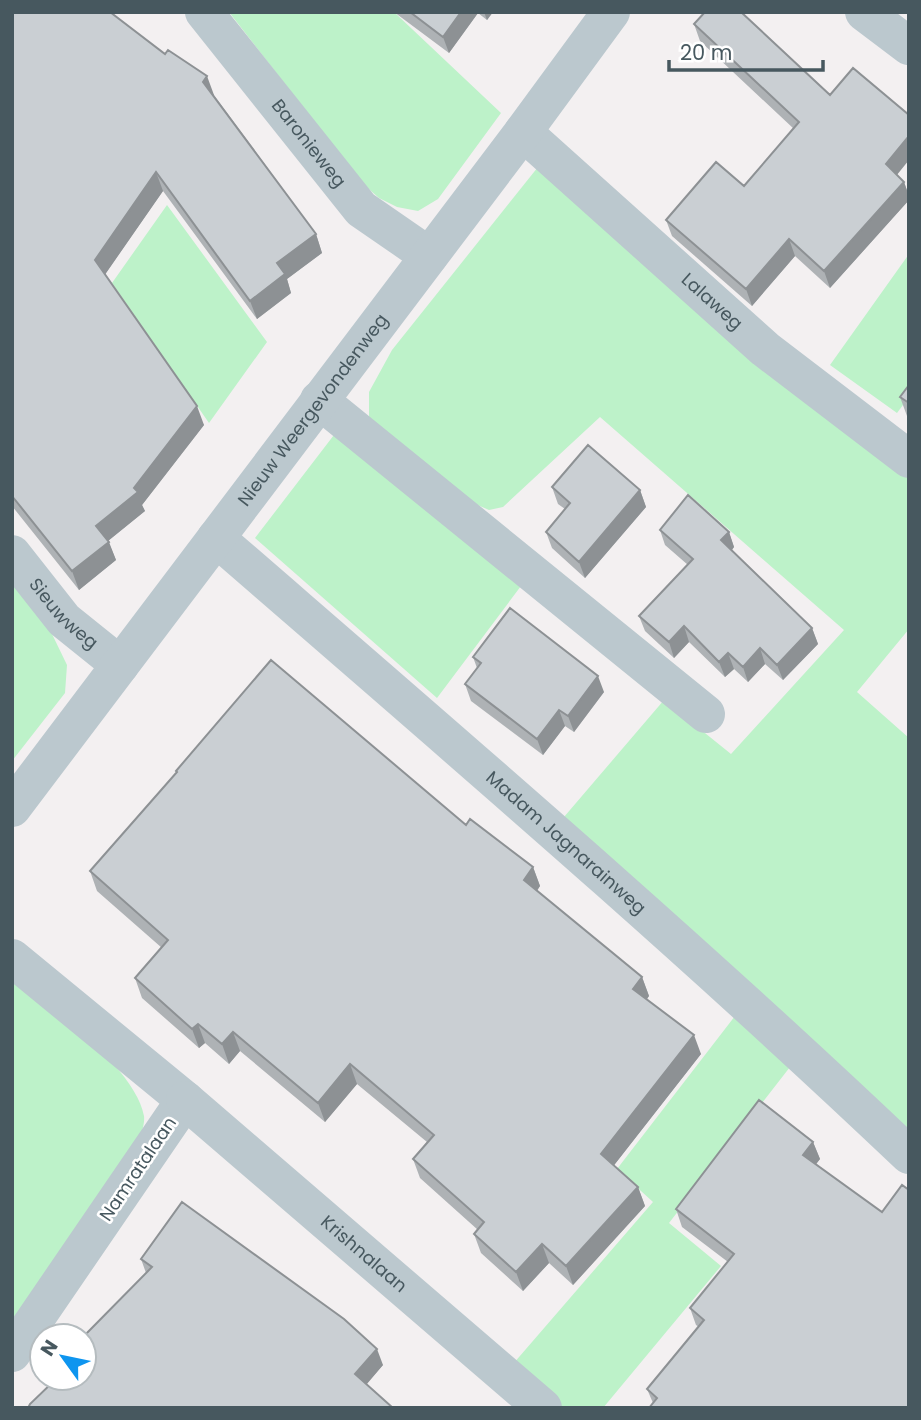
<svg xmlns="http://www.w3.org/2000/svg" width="921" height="1420" font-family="Poppins,sans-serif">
  <rect width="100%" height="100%" fill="#f3f0f1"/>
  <!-- green -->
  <path fill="#bdf2c9" d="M229,12h165l107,101 -63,86 -20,12 -21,-4 -18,-9 -17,-15z
    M542,162l367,314v153l-52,63 52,46v394l-345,-315 100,-117 67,54 113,-124 -244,-213 -97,90 -14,3 -16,-7 -104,-84v-27l23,-42z
    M167,205l100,137 -58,81 -97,-140z
    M909,254v143l-12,16 -67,-48z
    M337,431l184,155 -84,112 -182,-160z
    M12,581l40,53 15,31 -2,28 -53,68z
    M12,977c38,30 123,90 132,139 1,8 -3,18 -5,26l-127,183z
    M735,1016l55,51 -121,156 52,43 -118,142h-41l-49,-44 140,-162 -36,-33z"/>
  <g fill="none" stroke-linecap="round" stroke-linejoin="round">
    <!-- minor -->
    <g stroke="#bbc8ce" stroke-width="38">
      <path id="s1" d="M204,12l157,197 68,47"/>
      <path d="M864,12l45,34"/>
      <path id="s2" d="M523,132l242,217 144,110"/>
      <path d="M319,400l387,314"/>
      <path id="s3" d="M216,538c234,203 469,404 693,617"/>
      <path id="s4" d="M12,554l52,66 56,45"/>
      <path id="s5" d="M12,808l511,-676 88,-120"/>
      <path d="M12,958l173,142 -173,253"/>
      <path id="s6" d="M185,1100l358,308"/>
    </g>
  </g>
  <!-- wall -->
  <path fill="#aeb2b5" d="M12,12l202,83 102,139 6,19 -35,26 4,14 -34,26 -94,-128 -58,83 99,151 -62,80 3,6 -37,30 8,19 -37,30 -67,-84z
    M394,12h99l-6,8 -9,-7 -29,40z
    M694,24l203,151 7,7 5,14v4l-79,88 -35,-32 -43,50 -80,-70 -6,-16 78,-34 50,-57 -94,-88z
    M909,385v32l-2,-1 -7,-19z
    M552,487l88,3 6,17 -61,71 -33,-30 -6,-16 19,-23 -7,-5z
    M660,530l69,2 5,15 -2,3 80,78 6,16 -35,36 -18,-16 -17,18 -14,-13 -9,8 -36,-35 -15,16 -29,-27 -6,-15 49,-51 -23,-20z
    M473,657l131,35 -30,40 -9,-6 -22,29 -72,-54 -6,-17 12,-16z
    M176,771l290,54 67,42 7,19 -3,5 105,86 7,19 -2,3 54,55 -87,111 24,22 7,19 -72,79 -24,-22 -26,28 -42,-38 -7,-19 4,-4 -58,-52 -7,-19 14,-17 -70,-58 -32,38 -85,-71 -11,13 -24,-21 -6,5 -57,-50 -7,-20 27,-30 -65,-57 -7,-20 87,-98z
    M759,1100l54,42 7,17 -4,5 66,48 20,-27 7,5v218h-260l4,-5 -6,-14 52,-62 -3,-2 -6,-17 38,-46 -46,-35 -6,-18z
    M141,1259l242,106 -17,19 -282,-6v-42l62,-63z"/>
  <!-- shaded-wall -->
  <path fill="#8d9194" d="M461,12l17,1 -29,40 -6,-16z
    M484,12h9l-6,8z
    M207,76l7,19 -4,5 -7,-18z
    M909,136v24l-17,21 -6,-17z
    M156,172l7,19 -61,88 -7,-19z
    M904,182l5,14v4l-79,88 -6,-17z
    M316,234l6,19 -35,26 4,14 -34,26 -7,-18 27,-38z
    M789,239l6,17 -43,50 -6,-17z
    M197,406l7,19 -62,80 3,6 -42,34 -7,-19 38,-38z
    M640,490l6,17 -61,71 -6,-16z
    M729,532l5,15 -7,9 -6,-16z
    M109,542l7,18 -37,30 -7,-19z
    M684,626l5,16 -15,16 -5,-16z
    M812,628l6,16 -35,36 -6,-15z
    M760,648l5,16 -17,18 -5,-15z
    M728,653l6,16 -9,8 -6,-15z
    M598,676l6,16 -30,40 -6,-16z
    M559,710l6,16 -22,29 -6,-16z
    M533,867l7,19 -9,13 -7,-19z
    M642,977l7,19 -9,12 -7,-19z
    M198,1024l7,19 -6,5 -7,-19z
    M233,1032l7,19 -11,13 -7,-20z
    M694,1035l7,19 -93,119 -7,-19z
    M350,1064l7,20 -32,38 -7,-19z
    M813,1142l7,17 -10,13 -7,-17z
    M638,1187l7,19 -72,79 -7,-19z
    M542,1244l7,19 -26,28 -7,-19z
    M377,1349l6,16 -22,26 -6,-17z"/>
  <!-- building -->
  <path fill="#cacfd3" stroke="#8d9194" stroke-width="2" d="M12,12h98l55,42 3,-4 39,26 -4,6 113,152 -39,29 8,11 -35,27 -94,-129 -61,88 102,146 -63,82 4,4 -42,34 13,16 -37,29 -60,-75z
    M410,12h51l-18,25z
    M705,12h36l89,83 23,-27 56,47v21l-23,28 18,18 -80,89 -35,-32 -43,50 -80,-69 50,-58 28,24 55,-64 -105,-98z
    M909,385v18l-9,-6z
    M588,445l52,45 -61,72 -33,-30 24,-29 -18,-16z
    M688,495l41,37 -8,8 91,88 -35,37 -17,-17 -17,19 -15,-14 -9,9 -35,-36 -15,16 -30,-26 54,-57 -33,-29z
    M510,608l88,68 -30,40 -9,-6 -22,29 -72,-55 16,-21 -8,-6z
    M271,660l195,165 4,-6 63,48 -9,13 118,97 -9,12 61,46 -93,119 37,33 -72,79 -24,-22 -26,28 -42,-38 10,-12 -71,-63 21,-24 -84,-71 -32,39 -85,-71 -11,12 -24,-20 -6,5 -57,-51 33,-38 -78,-69 87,-99 -1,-1z
    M759,1100l54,42 -10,13 79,57 20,-27 7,5v218h-260l8,-10 -10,-9 57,-69 -14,-12 44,-54 -58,-45z
    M182,1202l162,117 33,30 -22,25 38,34h-365l2,-4 27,-26h27v-26l4,-4 -4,-4v-8l68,-69 -11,-8z"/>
  <g text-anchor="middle" stroke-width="5" stroke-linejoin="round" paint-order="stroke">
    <!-- street labels -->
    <g font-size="18" fill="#47585f" stroke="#fff">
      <text dy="6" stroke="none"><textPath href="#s1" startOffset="168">Baronieweg</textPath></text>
      <text dy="6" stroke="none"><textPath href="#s2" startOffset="254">Lalaweg</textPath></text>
      <text dy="6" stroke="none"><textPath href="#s5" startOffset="499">Nieuw Weergevondenweg</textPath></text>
      <text dy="6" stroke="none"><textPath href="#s4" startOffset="79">Sieuwweg</textPath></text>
      <text dy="6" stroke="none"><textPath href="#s3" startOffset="464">Madam Jagnarainweg</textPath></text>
      <text transform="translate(138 1169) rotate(-56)" y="6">Namratalaan</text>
      <text dy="6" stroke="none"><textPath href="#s6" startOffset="236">Krishnalaan</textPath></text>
    </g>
  </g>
  <!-- border -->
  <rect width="921" height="1420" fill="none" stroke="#47585f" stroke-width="28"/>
  <!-- north arrow -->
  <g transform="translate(63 1357) rotate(303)"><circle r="33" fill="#ffffff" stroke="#b5bcbf" stroke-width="2"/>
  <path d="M0-5L12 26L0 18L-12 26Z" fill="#0e95ef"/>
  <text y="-10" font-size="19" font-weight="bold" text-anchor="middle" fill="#47585f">N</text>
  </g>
  <!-- scale -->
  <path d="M669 60v10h154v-10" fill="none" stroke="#47585f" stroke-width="3.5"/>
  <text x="680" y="60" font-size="21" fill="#47585f" stroke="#ffffff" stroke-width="5" paint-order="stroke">20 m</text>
</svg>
